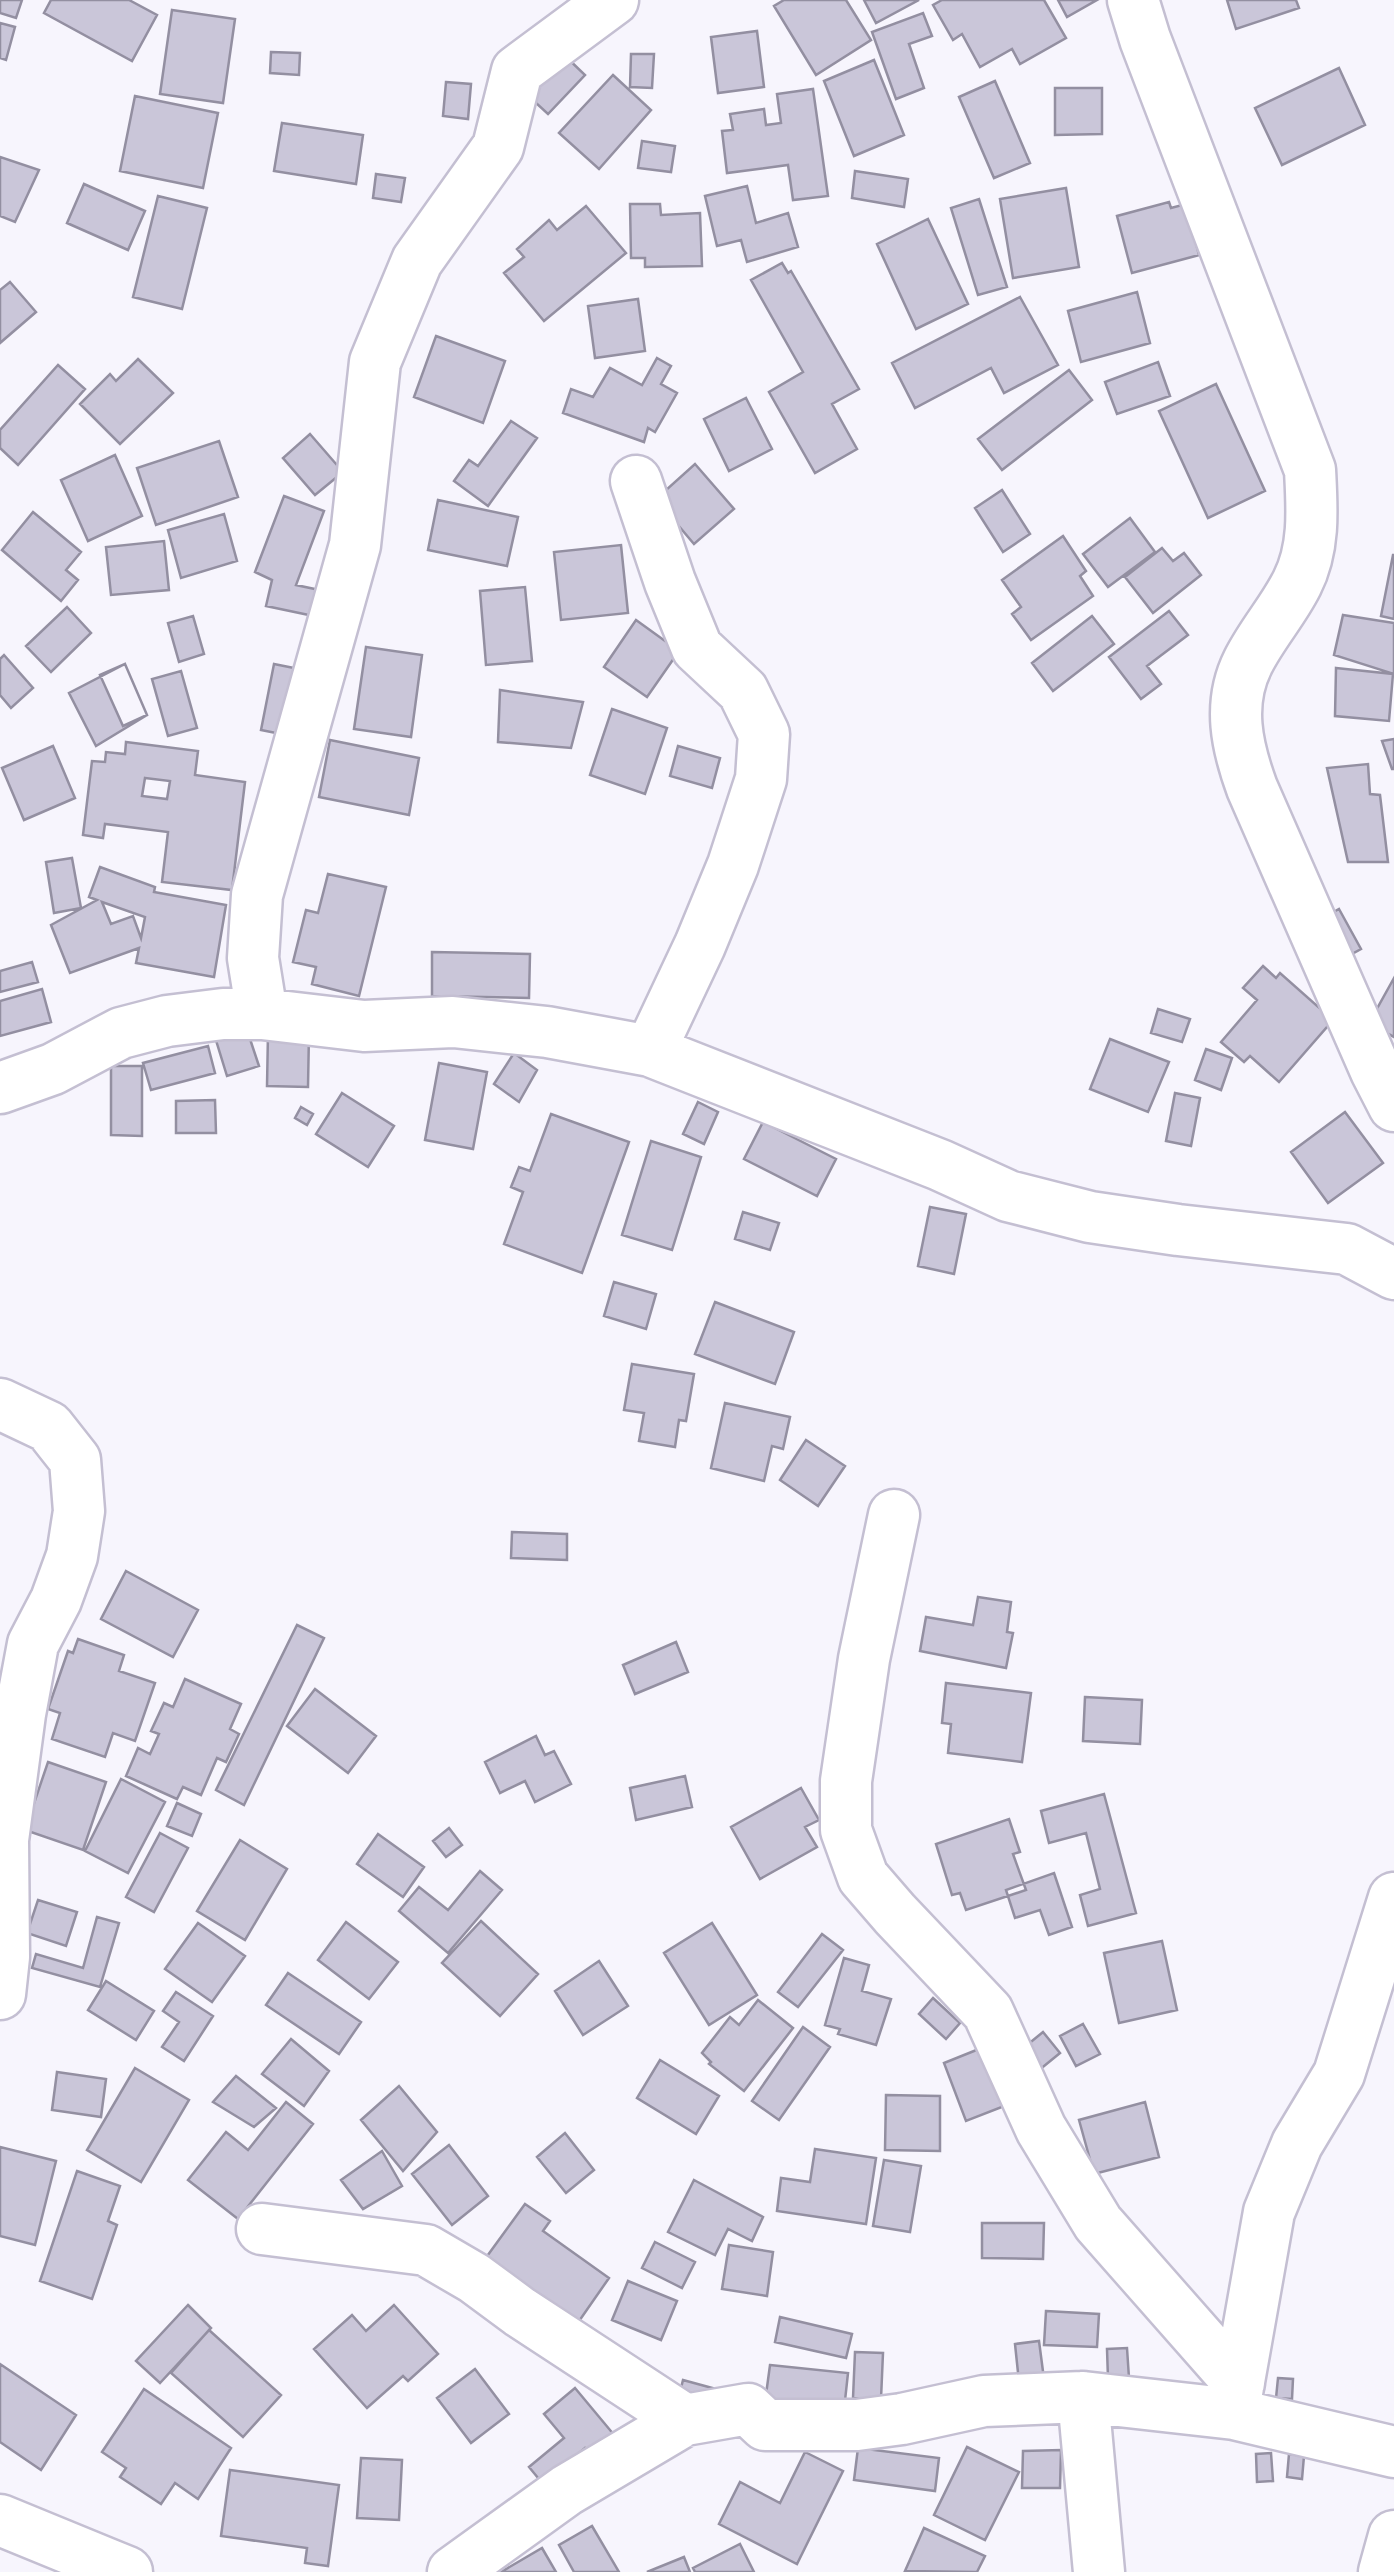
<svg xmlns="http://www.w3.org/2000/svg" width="1394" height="2572" font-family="'Golos Text',sans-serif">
  <rect width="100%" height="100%" fill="#f7f5fd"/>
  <!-- building -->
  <path fill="#cac6d9" stroke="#938fa1" stroke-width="2.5" fill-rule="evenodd" d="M0,0h22l-6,18 -16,-5z
    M51,0h78l28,15 -25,46 -88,-48z
    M784,0h62l25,40 -55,35 -42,-69z
    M864,0h55l-43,23z
    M942,0h102l22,38 -46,26 -8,-15 -32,18 -18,-33 -9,6 -20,-35z
    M1058,0h39l-30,17z
    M1227,0h69l3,8 -63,21z
    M172,10l63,9 -12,84 -63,-9z
    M923,13l9,23 -23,8 15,44 -28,11 -24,-67z
    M0,23l15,4 -9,33 -6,-2z
    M757,31l7,56 -46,6 -7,-56z
    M271,52l29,1 -1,22 -29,-2z
    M561,52l24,23 -37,39 -25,-23z
    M631,54h23l-2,34 -22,-1z
    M874,60l30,75 -50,21 -30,-75z
    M1339,68l26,57 -83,40 -27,-57z
    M613,75l38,35 -52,59 -40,-36z
    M995,81l35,82 -36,15 -35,-81z
    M446,82l25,2 -3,35 -25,-3z
    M1055,88h47v46l-47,1z
    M813,89l15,107 -35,4 -5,-35 -61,8 -5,-42 11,-1 -3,-16 34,-5 2,16 15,-2 -4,-29z
    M135,96l83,17 -15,75 -83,-17z
    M282,123l81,12 -7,49 -82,-13z
    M642,141l33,5 -4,26 -33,-4z
    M0,157l39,13 -24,52 -15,-6z
    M855,171l53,8 -4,28 -52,-9z
    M376,174l29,4 -4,24 -28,-4z
    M84,184l61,27 -17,39 -61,-27z
    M747,186l9,37 32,-10 10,34 -51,15 -6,-22 -24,6 -12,-50z
    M1066,188l13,79 -66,11 -13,-79z
    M158,196l49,12 -25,101 -49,-12z
    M979,199l28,88 -29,8 -27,-87z
    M1169,202l2,6 15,-4 13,51 -67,18 -15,-57z
    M630,204h30l1,11 39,-2 2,53 -57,1v-9h-14z
    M586,206l40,47 -82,68 -40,-48 20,-16 -7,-8 32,-29 8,10z
    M928,219l40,85 -52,25 -39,-85z
    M782,263l6,10 3,-2 68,118 -27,15 25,45 -42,24 -46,-81 34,-20 -52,-92z
    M10,282l26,30 -36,31v-53z
    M1137,292l13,51 -69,19 -13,-51z
    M1020,297l38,68 -54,28 -13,-25 -76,40 -23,-45z
    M638,299l7,52 -50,7 -7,-52z
    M436,336l69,25 -22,62 -69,-26z
    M657,358l14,8 -10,18 16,9 -22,39 -7,-4 -4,14 -81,-29 8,-24 22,8 17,-29 32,17z
    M138,359l35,34 -53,51 -40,-40 30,-30 6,7z
    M1158,362l12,34 -53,18 -12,-32z
    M58,365l27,24 -67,76 -18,-17v-18z
    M1069,370l23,30 -90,70 -24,-31z
    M1216,384l49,107 -57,27 -49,-107z
    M746,398l26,51 -43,22 -25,-52z
    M511,421l26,17 -49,68 -34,-25 15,-21 9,6z
    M310,434l33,38 -28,23 -32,-37z
    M219,441l19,56 -82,28 -19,-57z
    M115,455l27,61 -54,25 -27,-61z
    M695,464l39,45 -40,35 -38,-45z
    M1002,490l28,44 -27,18 -28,-44z
    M284,496l40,15 -28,74 33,7 -6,26 -57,-12 6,-26 -17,-8z
    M438,500l80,17 -11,49 -79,-16z
    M33,512l48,40 -15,18 12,10 -17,21 -59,-51z
    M224,514l13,47 -56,17 -13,-48z
    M1130,518l25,34 -47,35 -25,-33z
    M1063,536l23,35 -6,5 13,20 -62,44 -19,-26 9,-7 -19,-27z
    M164,541l5,49 -58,5 -5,-48z
    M621,545l7,68 -67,7 -7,-68z
    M1162,548l11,13 11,-8 17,22 -48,38 -28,-36z
    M1393,555h1v64l-13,-3z
    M525,587l7,74 -46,4 -6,-74z
    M67,607l24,26 -40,39 -25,-26z
    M1169,611l19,24 -41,31 14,18 -20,15 -32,-42z
    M1343,615l51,8v51l-60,-19z
    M193,616l11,38 -25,8 -11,-39z
    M1092,616l22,28 -61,47 -21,-28z
    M636,620l43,31 -32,46 -43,-30z
    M366,647l56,8 -11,82 -57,-8z
    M4,655l29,33 -22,20 -11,-13v-36z
    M125,664l22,51 -24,11 -23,-51z
    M125,664l22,51 -51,31 -27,-53z
    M274,664l25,5 -13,66 -25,-5z
    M1336,668l57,6 -4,47 -54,-5z
    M181,671l16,57 -29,8 -16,-57z
    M500,690l83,12 -12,46 -73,-6z
    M612,709l55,19 -22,66 -55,-19z
    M1394,739v30h-2l-10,-28z
    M330,740l89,18 -10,57 -90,-18z
    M126,742l72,9 -3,24 50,7 -13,108 -70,-8 6,-50 -63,-8 -2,14 -20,-3 9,-74 13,1 1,-10 19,2zM145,778l25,3 -3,18 -25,-3z
    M53,746l22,52 -51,22 -22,-52z
    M678,746l42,12 -8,30 -42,-12z
    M1368,764l2,30 10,1 8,67h-40l-21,-94z
    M72,858l9,50 -27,5 -8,-51z
    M100,867l55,20 -1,5 72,13 -12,72 -78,-14 3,-15 -69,25 -19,-48 46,-25 -8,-3zM102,902l43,15 -4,21 -8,-22 -22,8z
    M328,874l58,13 -27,109 -47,-12 4,-17 -23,-5 13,-52 12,3z
    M1339,909l22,40 -22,12 -21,-40z
    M432,952l98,2 -1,44 -97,-2z
    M32,962l6,20 -38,10v-21z
    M1263,966l13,12 4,-5 53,47 -54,62 -29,-26 -6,6 -23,-20 36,-42 -14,-12z
    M1394,978v59l-25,-14z
    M42,989l9,33 -51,14v-35z
    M1158,1009l32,10 -8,23 -31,-9z
    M246,1027l13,39 -32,10 -12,-39z
    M268,1033h41l-1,54 -41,-1z
    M1110,1039l59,23 -21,50 -58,-23z
    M208,1046l7,27 -64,17 -8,-27z
    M1206,1049l26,9 -11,32 -26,-10z
    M514,1053l23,17 -18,32 -25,-18z
    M439,1063l48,9 -14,77 -48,-9z
    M111,1066h31v70l-31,-1z
    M342,1093l52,33 -26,41 -52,-33z
    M1175,1093l25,5 -9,48 -25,-5z
    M215,1100l1,33h-40v-32z
    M698,1102l20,10 -14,32 -21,-10z
    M301,1107l12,7 -6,11 -12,-7z
    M1345,1112l38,51 -55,40 -37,-51z
    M551,1114l78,28 -47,131 -78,-29 19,-52 -12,-5 8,-20 11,4z
    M763,1122l73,37 -19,37 -73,-37z
    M651,1141l50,16 -29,93 -50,-15z
    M930,1207l36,7 -12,60 -36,-8z
    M743,1212l36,11 -9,27 -35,-11z
    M614,1282l42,12 -10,35 -42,-13z
    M715,1302l79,30 -19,52 -80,-30z
    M632,1364l62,10 -8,47 -7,-1 -4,27 -36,-6 5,-28 -20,-3z
    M725,1403l65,14 -7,32 -11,-3 -8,35 -53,-13z
    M806,1440l39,26 -27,40 -38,-26z
    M512,1532l55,2v26l-56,-2z
    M126,1571l72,39 -25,47 -72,-38z
    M978,1597l33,5 -4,30 6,1 -7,35 -86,-17 6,-34 47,8z
    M297,1625l27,13 -80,167 -28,-15z
    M78,1639l46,16 -5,16 36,12 -20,58 -22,-8 -8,24 -53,-18 8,-26 -12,-4 20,-58 5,2z
    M676,1642l12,30 -53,22 -12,-29z
    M185,1679l56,25 -11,25 9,5 -13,28 -9,-4 -16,37 -18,-8 -6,12 -51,-23 12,-28 12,6 9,-20 -8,-3 13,-28 9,4z
    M946,1683l85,10 -9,69 -74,-9 3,-29 -9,-1z
    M315,1689l61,47 -28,37 -61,-47z
    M1085,1697l57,3 -2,44 -57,-3z
    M536,1736l9,19 9,-4 17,33 -36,18 -10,-21 -25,12 -15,-31z
    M48,1762l58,20 -23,68 -58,-20z
    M685,1776l7,31 -56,13 -6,-32z
    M121,1779l44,23 -37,71 -43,-22z
    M801,1788l18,32 -14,7 12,20 -57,32 -29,-52z
    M1104,1794l32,119 -48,13 -8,-31 20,-6 -14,-56 -37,10 -8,-32z
    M177,1803l24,11 -9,22 -25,-10z
    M1009,1819l11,33 -7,2 13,36 -60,20 -6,-17 -8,2 -16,-51z
    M449,1828l13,17 -16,12 -13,-16z
    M160,1833l28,15 -34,64 -28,-15z
    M378,1834l46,33 -21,30 -46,-33z
    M240,1840l47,29 -42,71 -48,-29z
    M480,1871l22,19 -54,63 -49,-42 20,-24 29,23z
    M1054,1873l18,54 -23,8 -9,-25 -25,8 -9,-28z
    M38,1900l39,12 -11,34 -39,-13z
    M97,1917l22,6 -19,64 -68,-19 4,-14 47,14z
    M481,1921l57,53 -38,42 -58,-53z
    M346,1922l52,40 -29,37 -51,-39z
    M198,1923l47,33 -33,46 -47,-33z
    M712,1923l45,72 -48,30 -45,-72z
    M822,1934l21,16 -45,57 -20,-15z
    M1162,1941l15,69 -58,13 -15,-70z
    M844,1958l25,7 -7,26 29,8 -15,46 -38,-11 2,-5 -15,-4z
    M599,1961l29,45 -45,29 -28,-44z
    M288,1973l73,49 -22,32 -73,-49z
    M106,1981l48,30 -18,29 -48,-30z
    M176,1992l37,24 -29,45 -22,-14 17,-25 -16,-11z
    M933,1998l27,25 -14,16 -27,-25z
    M758,2000l35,28 -49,63 -35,-27 2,-2 -9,-9 28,-36 9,8z
    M1083,2024l17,30 -24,12 -16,-30z
    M803,2027l27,20 -51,73 -27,-19z
    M1043,2032l17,21 -22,18 -17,-21z
    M291,2039l38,32 -25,35 -42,-32z
    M989,2045l23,58 -46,18 -22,-58z
    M660,2060l59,36 -23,38 -59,-36z
    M135,2068l54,32 -48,82 -54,-32z
    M57,2072l49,7 -5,38 -49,-7z
    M236,2076l40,32 -22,19 -41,-25z
    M399,2086l38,46 -34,39 -42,-51z
    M886,2095l54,1v55l-55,-1z
    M286,2102l27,22 -75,95 -50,-39 38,-48 22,18z
    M1145,2102l14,55 -65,17 -15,-54z
    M565,2133l29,37 -28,23 -29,-36z
    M449,2145l39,51 -36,29 -40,-51z
    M0,2147l56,14 -21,84 -35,-9z
    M815,2149l61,9 -10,66 -89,-13 4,-33 29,4z
    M382,2151l20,35 -39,23 -22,-29z
    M884,2160l37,6 -11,66 -37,-6z
    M77,2171l43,15 -12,35 9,4 -25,74 -52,-18z
    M694,2180l69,37 -11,24 -24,-12 -13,26 -47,-23z
    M525,2204l25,17 -7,10 66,47 -32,46 -92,-65z
    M982,2223h62l-1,36 -61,-1z
    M655,2242l40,20 -13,26 -40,-20z
    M729,2245l44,7 -6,44 -45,-7z
    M628,2281l49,20 -16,39 -49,-20z
    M188,2305l23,23 -51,55 -24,-22z
    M394,2305l44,49 -30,27 -5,-5 -36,32 -53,-59 38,-34 14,16z
    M1046,2311l53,3 -2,33 -53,-2z
    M780,2317l72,17 -6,24 -71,-16z
    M209,2330l72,65 -38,42 -72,-64z
    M1039,2341l5,38 -25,3 -4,-38z
    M1127,2348l2,30 -21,1 -1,-30z
    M855,2352l28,1 -2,46 -28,-1z
    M0,2364l76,51 -35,55 -41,-28z
    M770,2365l78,8 -4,37 -79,-8z
    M475,2369l34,45 -38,29 -34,-45z
    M1278,2378l15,1 -1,20 -16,-1z
    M683,2380l55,15 -59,1z
    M575,2388l45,54 -23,19 -12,-13 -42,36 -14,-17 35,-29 -20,-24z
    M144,2389l87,59 -33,51 -23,-16 -14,21 -41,-27 6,-9 -24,-16z
    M967,2447l52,25 -34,68 -51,-25z
    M858,2448l81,10 -4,33 -81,-11z
    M1061,2450l-1,38h-38l1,-37z
    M805,2452l38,19 -46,93 -78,-40 21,-42 40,21z
    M1271,2453l2,28 -16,1 -1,-28z
    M1289,2454l15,2 -2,23 -15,-2z
    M361,2458l41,2 -3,60 -42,-2z
    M230,2470l109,15 -11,81 -23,-3 2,-15 -86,-12z
    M592,2526l27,46h-45l-15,-27z
    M924,2528l61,28 -8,16 -72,-1z
    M740,2544l14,28h-59l-2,-4z
    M542,2548l14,24h-55z
    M684,2557l6,15h-43z"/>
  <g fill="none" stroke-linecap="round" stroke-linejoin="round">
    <!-- minor casing -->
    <g stroke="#c4bfd2" stroke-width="55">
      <path id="minor" d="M1133,0l12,39 165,431c2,38 5,78 -13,113 -14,28 -35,51 -49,79 -21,42 -11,85 4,126l124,283 18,35
        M636,481l34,101 27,66 46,43 21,43 -3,45 -28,86 -33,80 -50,106
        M262,1014l-9,-56 4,-63 98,-350 20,-183 42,-101 81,-114 19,-76 96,-71
        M0,1088l53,-19 68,-36 46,-12 56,-7h39l102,12 89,-4 94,10 103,19 290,114 68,31 82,21 88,13 169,19 47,25
        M0,1404l49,23 26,33 4,51 -7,45 -16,44 -23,44 -13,70 -17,126 1,117 -4,37
        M894,1515l-30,144 -18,122v49l17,47 32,37 93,98 53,117 57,94 141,160
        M262,2229l164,21 48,28 46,34 165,108
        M1083,2397l16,175
        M1235,2404l34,-192 28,-68 42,-70 55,-176
        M0,2520l127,52
        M453,2572l114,-82 118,-70 63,-11 17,16h92l45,-6 82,-18 99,-4 151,17 160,38
        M1384,2572l10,-36"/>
    </g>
    <!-- minor -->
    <use href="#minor" stroke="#fff" stroke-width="50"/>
  </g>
</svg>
